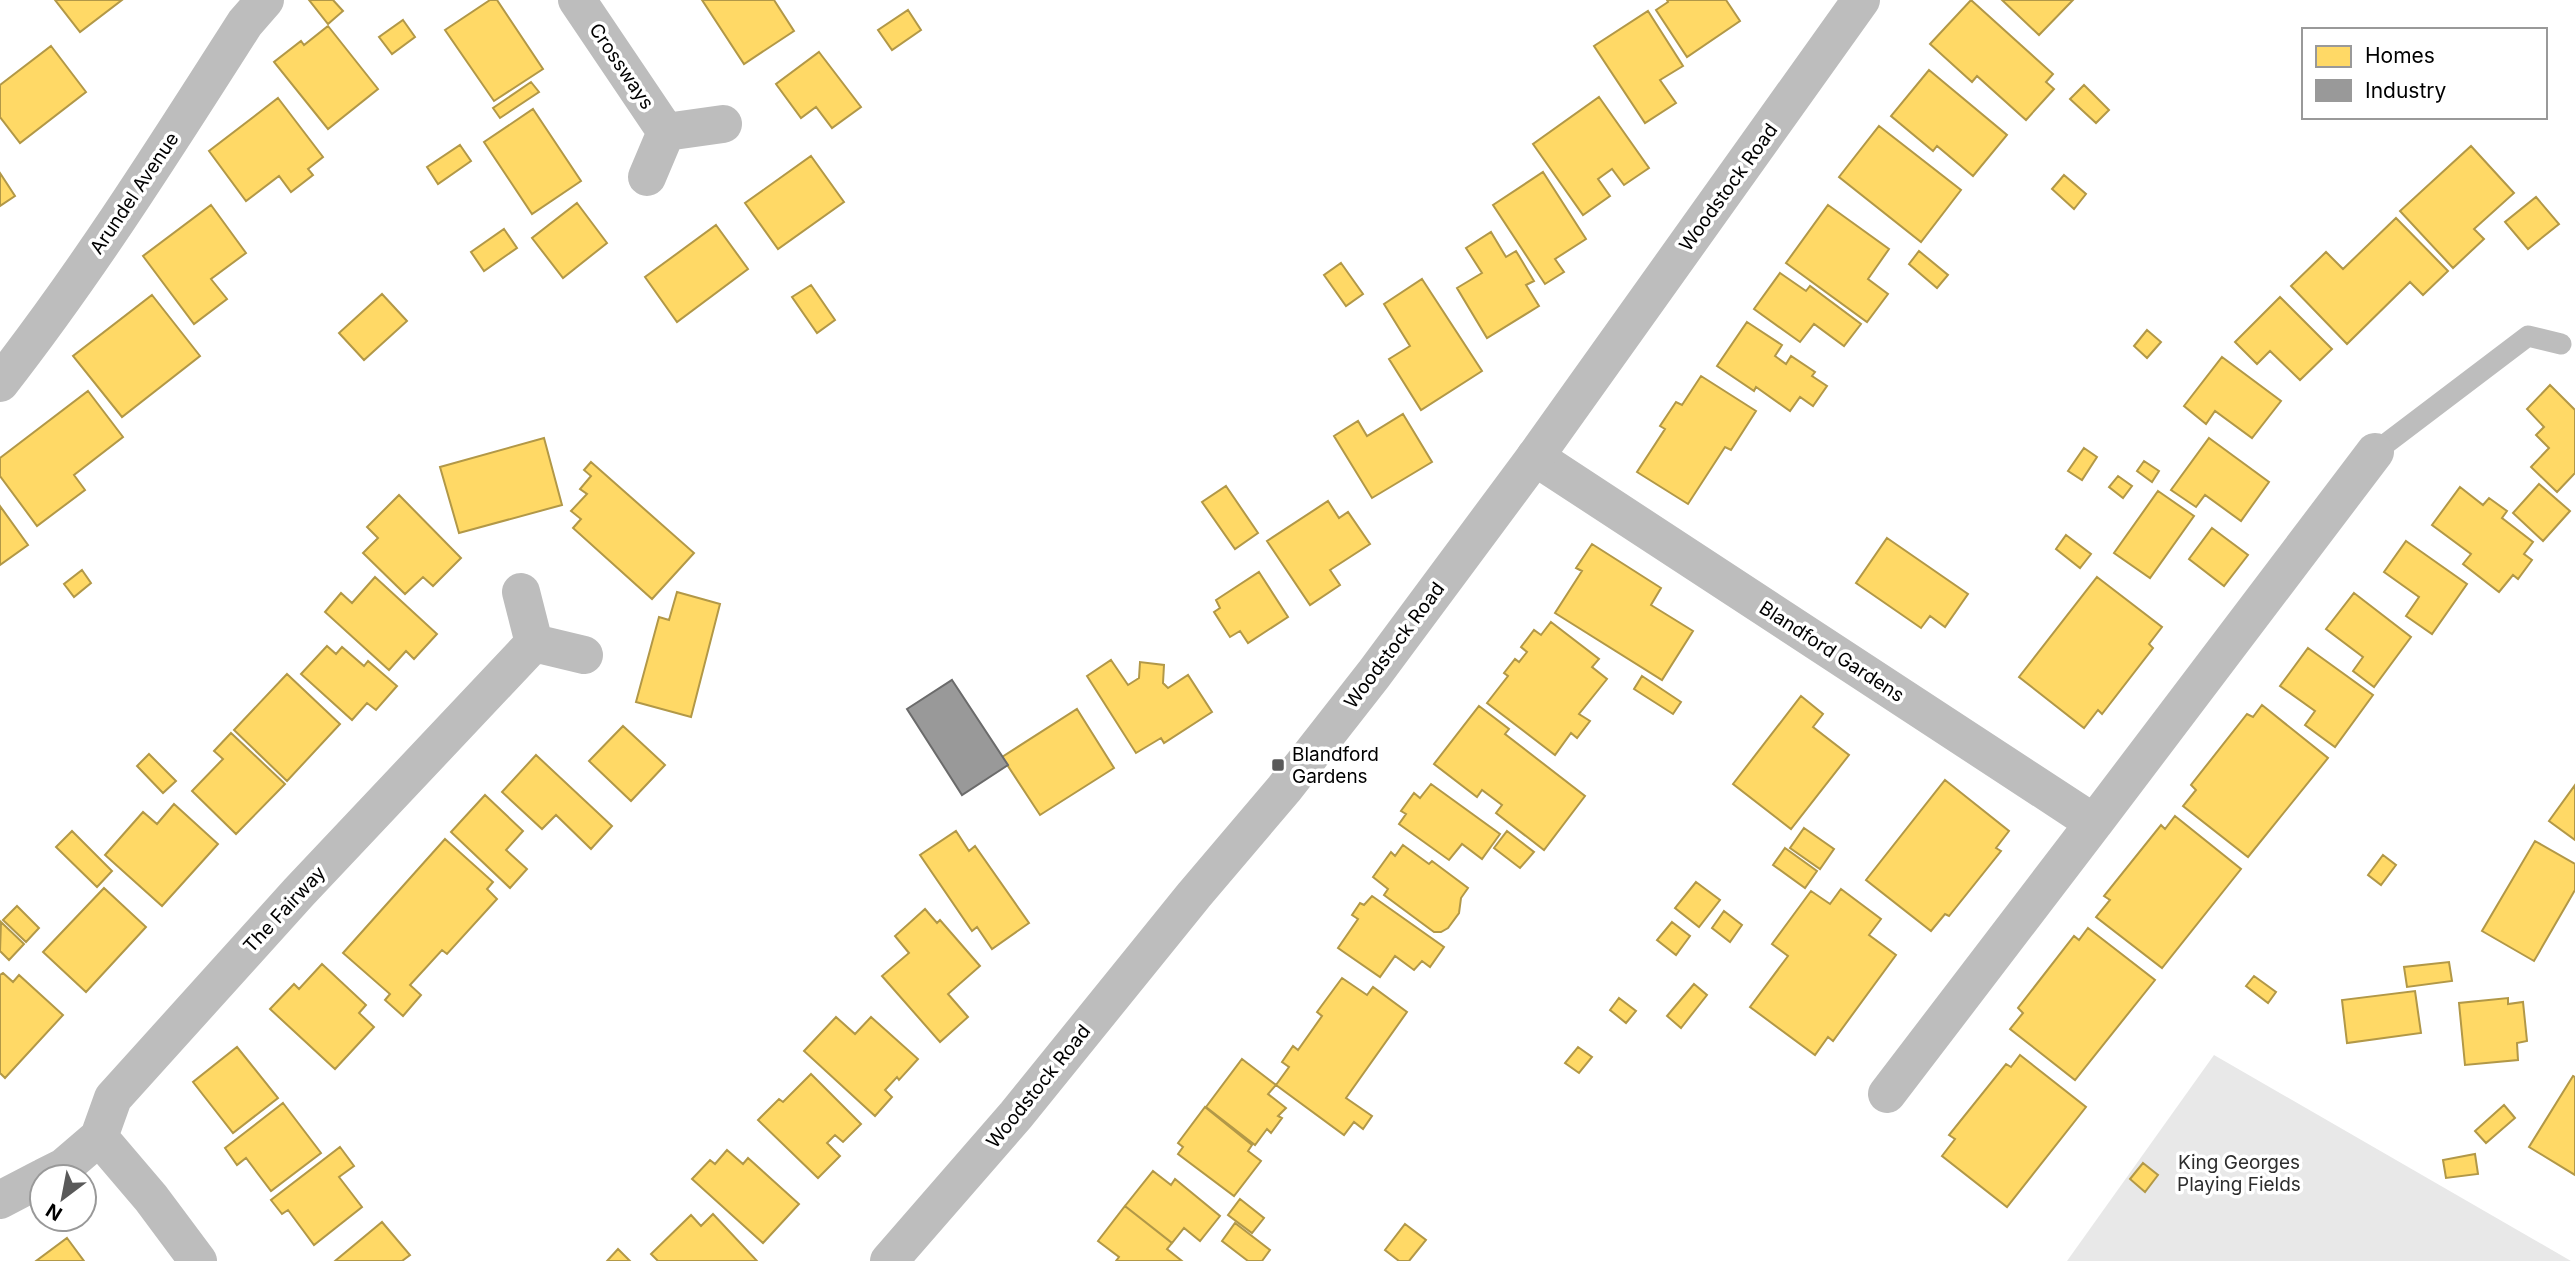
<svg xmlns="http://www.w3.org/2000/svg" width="2575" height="1261" font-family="Inter,sans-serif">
  <rect width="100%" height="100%" fill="#fff"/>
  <!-- green -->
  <path fill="#e8e8e8" d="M2214,1055l357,206h-504z"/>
  <!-- homes -->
  <path fill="#ffd966" stroke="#b29847" stroke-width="2" d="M55,0h67l-42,32z
    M309,0h24l10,11 -15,13z
    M490,0h7l46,69 -49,32 -49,-71z
    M702,0h72l20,31 -50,33z
    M1667,0h59l14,21 -53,36 -31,-47 12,-8z
    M1971,0l82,74 -7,8 8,7 -28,31 -49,-44 -5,6 -42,-38z
    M2002,0h71l-34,35z
    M908,10l13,20 -29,20 -14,-20z
    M1648,11l35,55 -23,14 16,23 -31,20 -51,-77z
    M403,20l12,17 -23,17 -13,-17z
    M328,26l50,63 -50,40 -54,-67 27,-21 3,4z
    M51,46l35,46 -66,51 -20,-26v-32z
    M819,52l42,55 -29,21 -16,-21 -15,11 -25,-34z
    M1929,70l78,65 -34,41 -36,-30 -4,5 -42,-35z
    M531,82l8,10 -39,26 -7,-10z
    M2084,85l25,25 -13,13 -26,-24z
    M1599,97l50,71 -25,17 -12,-16 -14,10 12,17 -27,19 -50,-71z
    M278,98l45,59 -15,12 5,6 -22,17 -12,-16 -33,25 -37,-50z
    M533,109l48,72 -49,33 -48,-72z
    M1879,126l82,64 -40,52 -82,-65z
    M460,145l11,16 -33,23 -11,-17z
    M2471,146l43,47 -40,36 10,10 -31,29 -53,-57z
    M811,156l33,46 -66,47 -33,-46z
    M1543,172l43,67 -31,20 9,13 -19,12 -52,-79z
    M0,173l15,23 -15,10z
    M2064,175l22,19 -12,15 -22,-20z
    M2536,197l23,27 -31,25 -23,-27z
    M577,203l30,40 -44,35 -31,-40z
    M211,205l35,48 -35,26 16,20 -33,25 -51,-68z
    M1828,205l61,44 -21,30 20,15 -21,28 -81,-59z
    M2396,218l52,53 -25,24 -13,-13 -63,62 -56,-58 35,-34 17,17z
    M716,225l32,44 -71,53 -32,-45z
    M504,229l13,19 -33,23 -13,-19z
    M1491,232l15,25 10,-6 18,30 -8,4 13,21 -52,32 -30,-50 25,-15 -16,-25z
    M1919,251l29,24 -11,13 -28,-24z
    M1341,263l22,31 -17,12 -22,-31z
    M1780,273l26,18 4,-5 51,38 -17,22 -30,-22 -14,18 -46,-33z
    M1422,279l60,92 -61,39 -32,-51 21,-13 -26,-42z
    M811,285l24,35 -18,13 -25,-36z
    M382,294l25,27 -43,39 -25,-27z
    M152,295l48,61 -78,61 -49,-61z
    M2280,297l52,52 -32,31 -30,-29 -13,13 -22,-22z
    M1747,322l35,23 -7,11 11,8 5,-8 24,16 -3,4 15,10 -14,20 -13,-9 -10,14 -34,-24 -2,4 -37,-25z
    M2147,330l14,12 -14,16 -13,-12z
    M2222,357l59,44 -29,37 -37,-27 -9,13 -22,-18z
    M1701,376l55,35 -25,39 -6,-3 -37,57 -51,-32 28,-43 -5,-3 16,-24 6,3z
    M2550,385l25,25v63l-18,19 -26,-25 18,-19 -13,-13 8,-8 -17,-18z
    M88,391l35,46 -49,38 11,15 -48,36 -37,-50v-18z
    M1403,414l29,48 -60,36 -38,-62 24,-15 9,15z
    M544,438l18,67 -103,28 -19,-66z
    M2209,438l60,44 -28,39 -36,-26 -9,12 -25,-17z
    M2084,448l13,9 -15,23 -14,-9z
    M2144,461l15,10 -7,11 -15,-11z
    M591,462l103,91 -42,46 -79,-71 8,-9 -10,-8 16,-17 -7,-5 11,-13 -7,-6z
    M2118,476l14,10 -9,12 -14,-11z
    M2539,484l31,27 -27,30 -30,-28z
    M1226,486l32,47 -23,16 -33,-47z
    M2460,487l23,18 6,-7 18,13 -5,7 31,24 -9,12 8,6 -14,19 -5,-4 -14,17 -36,-28 8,-10 -39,-29z
    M2158,491l36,25 -44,62 -36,-25z
    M399,495l62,63 -28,28 -10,-9 -18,17 -42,-41 15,-15 -11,-11z
    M1328,501l11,17 9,-6 22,32 -40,26 10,15 -30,20 -43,-64z
    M0,506l28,39 -28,20z
    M2212,528l36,27 -24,31 -35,-27z
    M2066,535l25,19 -11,14 -24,-19z
    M1887,538l81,56 -23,33 -15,-11 -9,12 -65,-45z
    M2406,541l61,43 -35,50 -26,-18 13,-19 -35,-25z
    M1592,544l69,44 -10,17 42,26 -31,49 -107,-67 27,-42 -6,-3z
    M82,570l9,13 -17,14 -10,-13z
    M1259,572l29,45 -40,26 -8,-12 -10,6 -16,-25 6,-4 -4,-8z
    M375,577l62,57 -23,25 -8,-8 -17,19 -64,-58 16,-19 11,10z
    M2097,577l65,50 -13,17 4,4 -51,66 -4,-4 -14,18 -65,-51z
    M677,592l43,12 -29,113 -55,-15 23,-85 10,3z
    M2354,593l57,44 -37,50 -21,-16 10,-14 -37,-28z
    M1551,622l48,37 -7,8 15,12 -28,35 11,7 -13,17 -6,-5 -16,22 -68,-52 21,-27 -4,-3 11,-14 4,3 8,-10 -6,-5 13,-17 7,5z
    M327,646l9,8 6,-7 22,19 4,-5 29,25 -21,24 -9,-7 -15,17 -51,-46z
    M2308,648l65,47 -38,52 -30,-22 10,-14 -35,-25z
    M1111,660l17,25 11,-7 1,-16 24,3 -1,18 5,5 20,-13 24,37 -48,31 -3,-5 -25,15 -49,-77z
    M287,674l53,50 -53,57 -53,-51z
    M1642,676l39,26 -8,12 -39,-25z
    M1801,696l22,18 -10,13 36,28 -58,74 -58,-45z
    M2262,705l66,53 -80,99 -65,-51 13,-16 -5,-5 56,-71 6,3z
    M1479,706l30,23 -4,5 80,62 -41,54 -48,-37 6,-8 -20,-15 -5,7 -43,-33z
    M1077,709l37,59 -74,47 -38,-58z
    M623,726l42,39 -34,36 -42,-40z
    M231,733l54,51 -49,50 -44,-43 31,-32 -9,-8z
    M149,754l27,27 -13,12 -26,-27z
    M536,755l76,71 -21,23 -35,-34 -14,14 -40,-37z
    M1945,780l64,51 -13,17 5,3 -52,65 -4,-2 -14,17 -65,-51z
    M1431,784l69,50 -18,25 -20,-15 -13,16 -50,-36 7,-10 -5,-3 13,-18 6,5z
    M2575,785v55l-26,-19z
    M485,795l38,36 -17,19 21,19 -17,19 -59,-56z
    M174,804l44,40 -56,62 -57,-51 38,-43 14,12z
    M2175,816l66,53 -79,99 -66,-51 14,-17 -6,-4 57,-71 4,4z
    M1804,828l30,21 -14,20 -30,-21z
    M72,831l40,40 -15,16 -41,-40z
    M956,831l13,20 6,-5 54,77 -37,26 -15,-22 -5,4 -52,-76z
    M1507,831l27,21 -14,16 -26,-20z
    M445,839l48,43 -6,7 10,10 -50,55 -5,-4 -32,35 11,10 -18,21 -18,-16 5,-6 -47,-41z
    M2535,841l40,23v26l-41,71 -52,-30z
    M1403,845l26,19 3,-3 36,27 -7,10 -2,15 -11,15 -7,4h-7l-50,-37 4,-6 -15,-12 18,-25 4,4z
    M1785,848l32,23 -12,17 -32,-23z
    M2383,855l13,10 -15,20 -13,-10z
    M1696,882l24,18 -21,27 -24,-19z
    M104,888l42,39 -60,65 -43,-40z
    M1841,889l40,30 -12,16 27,20 -63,86 -5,-4 -13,18 -65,-48 38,-51 -16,-12 39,-53 19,13z
    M1372,896l72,51 -14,20 -8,-6 -8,9 -19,-14 -15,21 -42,-29 20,-29 -6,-4 8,-12 4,2z
    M17,906l22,22 -13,14 -23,-22z
    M925,909l12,14 3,-3 40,46 -32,28 20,23 -28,25 -58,-66 27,-23 -14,-17z
    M1724,911l18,14 -12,17 -18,-14z
    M1,922l23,22 -15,16 -9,-9z
    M1672,922l18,14 -14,19 -19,-15z
    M2088,928l67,52 -80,100 -65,-51 13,-16 -5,-5 56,-72 5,4z
    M2449,962l3,19 -45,6 -3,-20z
    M322,964l44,41 -7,8 15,14 -39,42 -65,-60 24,-25 5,5z
    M3,973l10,9 6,-7 44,40 -58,63 -5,-5v-98z
    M2254,976l22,16 -8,11 -22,-17z
    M1342,978l25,17 6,-8 34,25 -61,86 26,18 -9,13 -9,-7 -10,13 -68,-50 13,-18 -7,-5 11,-16 5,4 24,-34 -5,-4z
    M1694,984l13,11 -26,33 -14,-12z
    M2415,991l6,42 -74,10 -5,-43z
    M1619,998l17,13 -10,12 -16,-13z
    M2508,998v6l15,-2 4,39 -10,2 1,17 -53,5 -6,-62z
    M836,1017l19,17 16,-17 47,42 -19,21 -2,-3 -12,13 7,7 -17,19 -71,-65z
    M237,1047l41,51 -45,35 -40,-51z
    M1578,1047l14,10 -13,16 -14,-10z
    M2020,1055l66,52 -79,100 -65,-51 13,-17 -6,-4 57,-71 5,3z
    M1242,1059l34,26 -8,9 18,14 -8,8 4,2 -11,15 -4,-4 -12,16 -49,-38z
    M811,1074l50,50 -18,18 -8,-7 -8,8 13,13 -22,22 -60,-58 21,-21 4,3z
    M2573,1076l2,1v98l-46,-28z
    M283,1103l38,50 -50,38 -25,-33 -9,7 -12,-17z
    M2504,1105l11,13 -29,25 -11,-12z
    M1205,1107l47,38 -4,6 13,10 -27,35 -56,-42 5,-7 -5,-4z
    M340,1147l14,19 -15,11 23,30 -48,38 -26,-35 -6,4 -11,-14z
    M727,1150l16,14 5,-6 51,46 -36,39 -71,-64 18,-19 5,4z
    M2475,1154l3,20 -32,4 -3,-18z
    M2143,1163l15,12 -13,17 -15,-13z
    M1153,1171l18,14 4,-6 45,37 -20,25 -16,-13 -12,15 -47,-37z
    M1240,1199l24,19 -12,15 -24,-18z
    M1125,1206l47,37 -5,6 15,12h-66l3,-4 -21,-16z
    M713,1214l44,47h-99l-7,-7 40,-39 10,11z
    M382,1222l28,33 -8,6h-67z
    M1235,1223l35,27 -8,11h-14l-26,-20z
    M1405,1224l21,16 -17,21h-10l-14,-11z
    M67,1238l17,23h-48z
    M618,1249l12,12h-23z"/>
  <!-- industry -->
  <path fill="#999" stroke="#6b6b6b" stroke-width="2" d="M952,680l56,85 -46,30 -55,-86z"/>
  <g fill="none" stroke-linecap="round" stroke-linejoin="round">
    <!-- service -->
    <path stroke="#bdbdbd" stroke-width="21" d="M2375,452l153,-116 33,8"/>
    <!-- minor -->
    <path stroke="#bdbdbd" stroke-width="38" d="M577,0l89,132
      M647,177l19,-45 57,-8
      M0,383c89,-114 167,-238 245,-360l20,-23
      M1535,457l559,366 -207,271
      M521,592l13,51 50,12
      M2094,823l281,-371
      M99,1137l52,61 47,63
      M44,1177l20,-10 35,-30 14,-39 186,-206 235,-249
      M0,1200l42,-22"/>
    <!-- tertiary -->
    <path stroke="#bdbdbd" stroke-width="38" d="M889,1261l127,-146 178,-220 90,-106 90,-115 161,-217 326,-457"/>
  </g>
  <!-- markers -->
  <rect fill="#595959" stroke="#fff" stroke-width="2.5" x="1271" y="758" width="14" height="14" rx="3.5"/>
  <g text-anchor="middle" stroke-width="7" stroke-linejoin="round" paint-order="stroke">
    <!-- street labels -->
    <g font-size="19" fill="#000" stroke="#fff">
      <text transform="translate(622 66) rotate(56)" y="7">Crossways</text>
      <text transform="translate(1728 187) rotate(-54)" y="7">Woodstock Road</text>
      <text transform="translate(134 193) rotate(-56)" y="7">Arundel Avenue</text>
      <text transform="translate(1394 645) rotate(-53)" y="7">Woodstock Road</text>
      <text transform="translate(1832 651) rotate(33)" y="7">Blandford Gardens</text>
      <text transform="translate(284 909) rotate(-47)" y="7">The Fairway</text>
      <text transform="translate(1038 1086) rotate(-51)" y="7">Woodstock Road</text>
    </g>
    <!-- poi labels -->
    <g font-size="19" fill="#000" stroke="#fff" text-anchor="start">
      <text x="1292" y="761">Blandford<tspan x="1292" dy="22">Gardens</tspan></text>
    </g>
    <!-- park labels -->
    <g font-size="19" fill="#2d2d2d" stroke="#fff">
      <text x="2239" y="1169">King Georges<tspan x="2239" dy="22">Playing Fields</tspan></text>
    </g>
  </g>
  <!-- legend -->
  <rect x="2302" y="28" width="245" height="91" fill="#ffffff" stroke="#999999" stroke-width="2"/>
  <rect x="2316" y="46" width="35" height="21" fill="#ffd966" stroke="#999999" stroke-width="2"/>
  <text x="2365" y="63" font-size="21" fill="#000000">Homes</text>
  <rect x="2316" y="80" width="35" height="21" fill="#999999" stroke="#999999" stroke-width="2"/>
  <text x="2365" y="98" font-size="21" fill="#000000">Industry</text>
  <!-- north arrow -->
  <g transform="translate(63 1198) rotate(212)"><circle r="33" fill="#ffffff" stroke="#999999" stroke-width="2"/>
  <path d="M0-5L12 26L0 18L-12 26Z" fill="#595959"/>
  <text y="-10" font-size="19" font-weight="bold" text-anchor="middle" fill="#000000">N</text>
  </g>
</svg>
